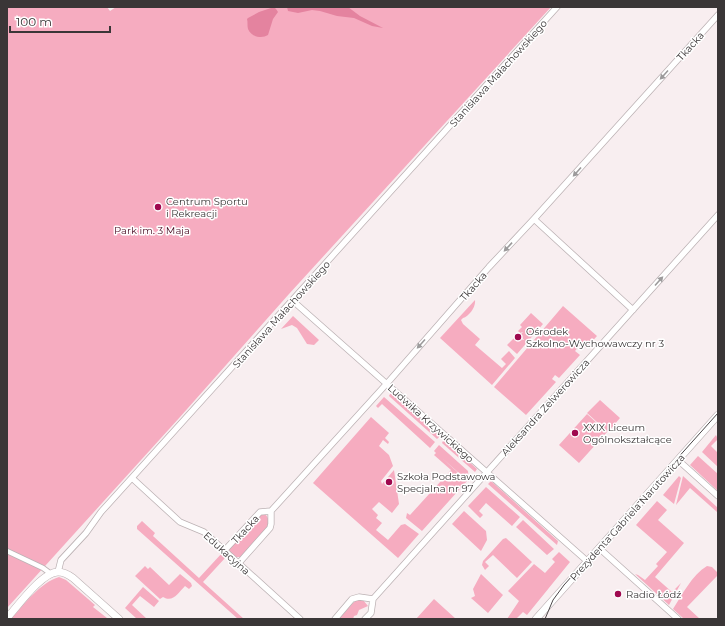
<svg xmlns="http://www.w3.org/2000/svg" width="725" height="626" font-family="Montserrat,sans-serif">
  <rect width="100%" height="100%" fill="#f8eef0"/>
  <!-- green -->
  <path fill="#f6acc0" d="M7,7h100l3,4 6,-4h435l-262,287 -109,123 -173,191z
    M475,300c1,7 -6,16 -12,18l-2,2 2,4 17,15 -5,6 27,23 4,-4 -5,-5 8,-8 6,7 -23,27 -52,-47z
    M563,306l34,30 -11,12 -5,-4 -6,7 5,4 -21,23 -4,-3 -3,4 4,3 -30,33 -32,-28z
    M531,313l12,11 -26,30 -10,-9 10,-10 6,5h1l-4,-5 3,-3 -3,1 -2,-2 4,-4 -2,-2z
    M293,316l26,24 -5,5 -7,-1 -10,-16 -5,-3 -11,4z
    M391,392l49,44 -3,3 -48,-43z
    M384,397l51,45 -5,6 -48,-44 -4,4 -2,-2z
    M600,400l20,18 -12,14 -21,-19z
    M587,414l20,18 -28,31 -20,-18z
    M371,417l18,16 -4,5 4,4 -1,2 -5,-4 -4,6 10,9 4,11 -12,15 1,3 12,-14 5,34 -7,9 -13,-11 -7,7 6,6 -2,3 6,5 -6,7 12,10 13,-15 4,-1 14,10 -21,24 -85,-75z
    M716,435l2,4 -7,7 7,7v14l-16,-15z
    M444,439l33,30 -2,3 -33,-29z
    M439,445l29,26 1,11 -27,-24 25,23 -45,50 -16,-13 1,-5 3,2 41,-45 -17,-15 2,-2 -2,-2z
    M698,456l20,18v17l-28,-26z
    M679,476l2,2 -7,26 -11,-9z
    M683,476l35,32 -1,4 -27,-24 -14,17z
    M491,481l67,60 -1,4 -69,-61z
    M486,487l34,30 -8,9 -26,-23 -7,8 4,4 -3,3 -12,-12z
    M657,501l10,9 -9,10 26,23 -29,34 17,15 9,-9 -12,22 -34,-31 3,1 7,5 13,-14 -2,-2 11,-12 -31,-27z
    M464,511l22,20 1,9 -6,11 -29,-27z
    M263,514h2c4,4 4,8 3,13l-27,30h-7l-4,-4 -1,-4 31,-34z
    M523,520l31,29 -7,6 -31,-28z
    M142,521l13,12 -2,3 46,42 23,-25 4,4 -23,25 41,37h-6l-101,-90v-3z
    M506,538l26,24 -15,16 -24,-23 -8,7 4,4 -4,4 -3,-5 1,-4 20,-22z
    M559,552l11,10 -43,53 -4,-3 -7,7h-9l12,-18 -11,-10 26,-27 11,9 10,-11 -3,-3z
    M145,566l3,3 2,-2 19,18 11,-11 11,9 1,3 -3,3 -4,-3c-7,7 -12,17 -22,11l-3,2 -25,-23z
    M707,566l5,1 6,6v2l-31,32 13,12h-16l-11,-10c9,-14 19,-34 34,-43z
    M481,574l22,21 -15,18 -17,-15 4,-2 -2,-7z
    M59,577l7,3 29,25 -2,2 14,11 -96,1c12,-14 30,-37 48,-42z
    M143,587l16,14 -5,6 -14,-11 -8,9 15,14h-10l-12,-11z
    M434,599l22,20h-40z
    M356,600h7l5,6 -9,4 -2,5 -3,1 -1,3h-15z"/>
  <!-- water -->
  <path fill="#e4839f" d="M274,7l2,2 2,3 -5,7 -5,16c-6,4 -17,2 -20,-6 -1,-3 0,-7 -1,-10l1,-1 11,-6z
    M287,7h61l12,9 23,12 -11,-2 -18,-8 -17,-2 -17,-5 -8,-1 -14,3 -10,-2z"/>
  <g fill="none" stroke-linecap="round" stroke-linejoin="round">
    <!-- pedestrian casing -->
    <g stroke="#bcb2b4" stroke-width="6">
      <path id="pedestrian" d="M7,551l36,17 8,6"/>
    </g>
    <!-- minor casing -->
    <g stroke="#bcb2b4" stroke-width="7">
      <path id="minor" d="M534,219l99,91
        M293,301l294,260
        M678,460l40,36
        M132,478l48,44 24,10 96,87
        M599,548l79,71
        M224,551l36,-39 11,-1 119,-131 99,-113 45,-48 184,-204
        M238,564l32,-36 1,-4v-13
        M58,572l3,-12 25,-27 15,-21 456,-505
        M335,619l17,-20 7,-2 14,2
        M365,619l6,-6 2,-14 345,-384"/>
    </g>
    <!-- tertiary casing -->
    <g stroke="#bcb2b4" stroke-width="8">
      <path id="tertiary" d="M7,618c11,-12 35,-46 51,-46 6,0 11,3 15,6l46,41
        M536,619l182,-204"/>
    </g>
    <!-- pedestrian -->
    <use href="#pedestrian" stroke="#fff" stroke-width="4.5"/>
    <!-- minor -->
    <use href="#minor" stroke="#fff" stroke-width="5.5"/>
    <!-- tertiary -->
    <use href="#tertiary" stroke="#fff" stroke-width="7"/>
    <!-- tram -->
    <path stroke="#4d484a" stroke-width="1" d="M545,619l8,-19 11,-15 154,-172"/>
  </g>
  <!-- one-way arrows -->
  <defs><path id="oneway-solid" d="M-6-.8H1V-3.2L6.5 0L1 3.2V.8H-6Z"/></defs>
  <g fill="#9c9a9b">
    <use href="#oneway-solid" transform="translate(664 75) rotate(132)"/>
    <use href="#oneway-solid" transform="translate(577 172) rotate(132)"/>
    <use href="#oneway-solid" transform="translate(508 247) rotate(133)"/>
    <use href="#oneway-solid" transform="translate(659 281) rotate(-48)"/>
    <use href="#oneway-solid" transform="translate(421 344) rotate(132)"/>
  </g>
  <!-- markers -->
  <g fill="#9f094f" stroke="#fff" stroke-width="1.5">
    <circle cx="158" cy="207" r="4"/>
    <circle cx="518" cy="337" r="4"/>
    <circle cx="575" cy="433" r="4"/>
    <circle cx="389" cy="482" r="4"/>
    <circle cx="618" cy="594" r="4"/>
  </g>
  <g text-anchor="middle" stroke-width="3" stroke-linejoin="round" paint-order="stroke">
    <!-- street labels -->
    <g font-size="10" fill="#3a3637" stroke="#fff">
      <text transform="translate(690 46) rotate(-48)" y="4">Tkacka</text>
      <text transform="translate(498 73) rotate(-48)" y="4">Stanisława Małachowskiego</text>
      <text transform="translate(473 286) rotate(-49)" y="4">Tkacka</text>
      <text transform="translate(281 314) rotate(-48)" y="4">Stanisława Małachowskiego</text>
      <text transform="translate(545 407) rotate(-48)" y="4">Aleksandra Zelwerowicza</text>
      <text transform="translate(431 423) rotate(42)" y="4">Ludwika Krzywickiego</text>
      <text transform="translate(627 517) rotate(-48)" y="4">Prezydenta Gabriela Narutowicza</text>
      <text transform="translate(245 529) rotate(-47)" y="4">Tkacka</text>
      <text transform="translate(227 553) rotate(42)" y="4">Edukacyjna</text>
    </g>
    <!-- poi labels -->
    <g font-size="10" fill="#3a3637" stroke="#fff" text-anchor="start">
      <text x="166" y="205">Centrum Sportu<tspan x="166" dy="12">i Rekreacji</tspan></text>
      <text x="526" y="335">Ośrodek<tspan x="526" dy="12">Szkolno-Wychowawczy nr 3</tspan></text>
      <text x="583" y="431">XXIX Liceum<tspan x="583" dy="12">Ogólnokształcące</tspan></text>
      <text x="397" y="480">Szkoła Podstawowa<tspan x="397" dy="12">Specjalna nr 97</tspan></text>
      <text x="626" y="598">Radio Łódź</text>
    </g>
    <!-- park labels -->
    <g font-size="10" fill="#4b0f26" stroke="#fff">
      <text x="152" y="234">Park im. 3 Maja</text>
    </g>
  </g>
  <!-- border -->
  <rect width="725" height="626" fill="none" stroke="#3a3637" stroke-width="16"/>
  <!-- scale -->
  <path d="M10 26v6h100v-6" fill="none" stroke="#3a3637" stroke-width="2"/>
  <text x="16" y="26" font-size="12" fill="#3a3637" stroke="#ffffff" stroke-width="3" paint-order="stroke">100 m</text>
</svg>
